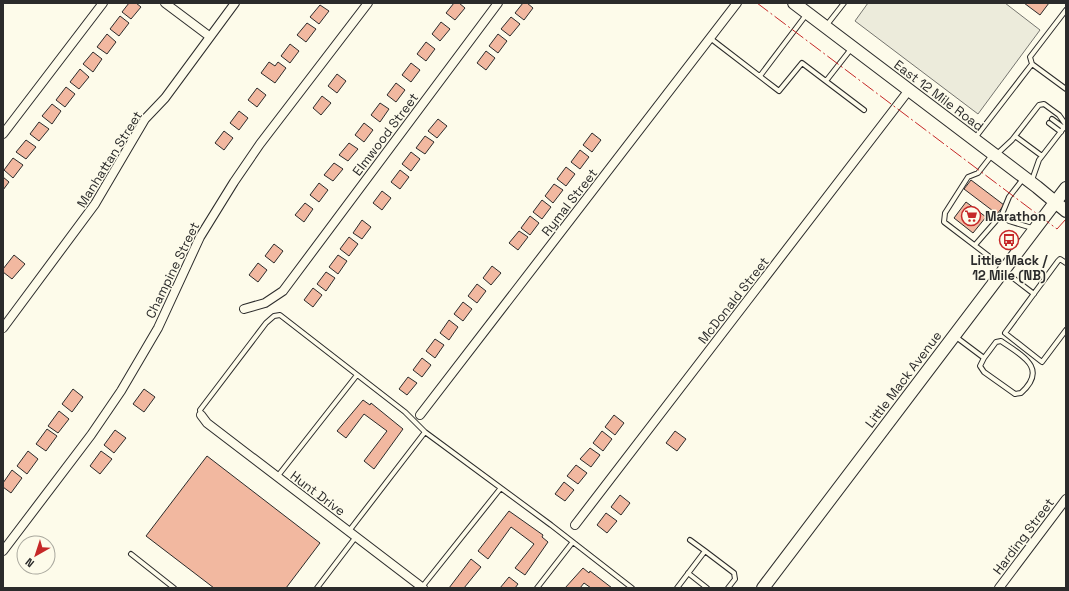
<svg xmlns="http://www.w3.org/2000/svg" width="1069" height="591" font-family="'Space Grotesk',sans-serif">
  <rect width="100%" height="100%" fill="#fdfbea"/>
  <!-- grass -->
  <path fill="#ecebdb" stroke="#74746e" d="M868,3h137l35,27 -62,84 -123,-93z"/>
  <!-- building -->
  <path fill="#f2b8a0" stroke="#2b2b2b" d="M129,3h7l5,4 -10,12 -9,-7z
    M454,3h5l6,5 -10,12 -9,-7z
    M523,3h4l6,5 -9,12 -9,-7z
    M1024,3h25l-9,12z
    M320,5l9,6 -10,13 -9,-7z
    M120,16l9,7 -10,13 -9,-7z
    M511,17l9,7 -10,12 -9,-7z
    M441,22l9,7 -10,12 -8,-7z
    M307,23l9,6 -10,13 -9,-7z
    M107,34l9,8 -9,12 -10,-7z
    M498,34l9,7 -9,12 -9,-7z
    M426,42l9,7 -9,12 -9,-7z
    M290,44l9,7 -9,12 -9,-7z
    M486,51l9,7 -9,12 -9,-7z
    M93,52l9,7 -9,13 -10,-8z
    M269,62l6,4 3,-4 8,6 -11,15 -14,-10z
    M411,63l9,7 -9,12 -9,-7z
    M80,69l9,8 -10,12 -9,-7z
    M337,74l9,7 -9,12 -9,-7z
    M396,83l9,7 -9,12 -9,-7z
    M66,87l9,7 -10,13 -9,-7z
    M257,88l9,7 -9,12 -9,-7z
    M322,96l9,7 -10,12 -8,-7z
    M380,103l9,6 -9,13 -9,-7z
    M52,104l9,7 -9,13 -10,-8z
    M239,111l9,7 -9,12 -9,-7z
    M438,119l9,7 -10,12 -9,-7z
    M39,122l10,7 -10,12 -9,-7z
    M364,123l9,7 -9,12 -9,-7z
    M224,131l9,7 -9,12 -9,-7z
    M592,133l9,7 -9,12 -9,-7z
    M425,136l9,6 -9,12 -9,-6z
    M26,140l10,7 -10,12 -10,-7z
    M349,143l9,6 -10,12 -9,-6z
    M580,150l9,7 -9,12 -9,-7z
    M411,152l9,7 -9,12 -9,-7z
    M13,158l10,7 -10,13 -9,-8z
    M334,163l9,6 -10,12 -9,-6z
    M566,167l9,7 -9,12 -9,-7z
    M400,170l9,7 -9,12 -9,-7z
    M3,177l6,5 -6,8z
    M971,180l33,25 -7,9 -33,-25z
    M319,183l9,7 -9,12 -9,-7z
    M554,184l9,6 -10,13 -8,-7z
    M382,191l9,7 -9,12 -9,-7z
    M542,200l9,7 -9,12 -9,-7z
    M966,202l20,15 -13,16 -19,-15z
    M305,203l8,6 -9,13 -9,-7z
    M530,216l9,7 -9,12 -9,-7z
    M362,220l9,7 -9,12 -9,-6z
    M519,231l9,6 -10,13 -9,-7z
    M349,237l9,7 -9,12 -9,-7z
    M274,244l9,7 -9,12 -9,-7z
    M14,255l11,9 -13,15 -9,-7v-3z
    M338,255l9,6 -9,13 -9,-7z
    M258,263l9,7 -9,12 -9,-7z
    M492,266l9,7 -10,12 -8,-7z
    M326,272l9,6 -9,13 -9,-7z
    M477,284l9,7 -9,12 -9,-7z
    M313,288l9,7 -9,12 -9,-7z
    M463,302l9,7 -9,12 -9,-7z
    M449,320l9,7 -9,13 -9,-7z
    M435,339l9,6 -9,13 -9,-7z
    M422,358l9,7 -9,12 -9,-7z
    M408,377l9,6 -10,12 -8,-6z
    M73,389l10,8 -11,15 -10,-8z
    M144,389l11,8 -11,15 -11,-8z
    M363,400l7,5 1,-2 32,26 -29,40 -10,-8 23,-30 -23,-17 -18,24 -9,-7z
    M59,411l10,8 -11,14 -10,-7z
    M614,415l10,8 -9,12 -10,-8z
    M47,429l10,7 -11,15 -10,-7z
    M115,430l11,8 -12,15 -10,-8z
    M602,431l10,8 -9,12 -10,-8z
    M675,431l11,8 -9,12 -11,-8z
    M590,448l10,7 -9,12 -11,-8z
    M28,451l10,8 -11,15 -10,-8z
    M101,451l11,8 -12,15 -10,-8z
    M207,456l113,87 -34,45h-72l-68,-52z
    M576,465l11,8 -9,11 -11,-8z
    M12,470l10,8 -11,15 -8,-6v-4z
    M564,482l10,8 -9,11 -10,-7z
    M620,495l10,8 -9,12 -10,-8z
    M509,511l34,24 -1,2 6,5 -23,33 -10,-7 19,-24 -23,-17 -23,32 -10,-8z
    M606,513l11,8 -10,12 -10,-8z
    M471,559l10,8 -17,21h-15z
    M583,568l6,5 1,-2 22,17h-21l-7,-5 -4,5h-15z
    M509,577l9,7 -3,4h-15z"/>
  <g fill="none" stroke-linecap="round" stroke-linejoin="round">
    <!-- service casing -->
    <g stroke="#2b2b2b" stroke-width="6">
      <path id="service" d="M826,26l18,-23
        M710,38l69,53 23,-28 62,47
        M1032,64l-2,-7 36,-47
        M760,76l46,-61
        M826,81l25,-32
        M1052,119l12,9
        M1049,123l12,9
        M1015,136l27,20
        M975,138l57,-74 34,25
        M997,154l15,-14 27,-35 5,-1 15,11 7,10
        M992,155l-14,18 -10,4 -23,36 -1,9 59,45
        M1032,180l7,-20 27,-35
        M1002,214l7,7 23,7
        M975,245l27,-31 7,-17 14,-18
        M1066,263l-6,-4 -2,2 -53,72 37,29 24,-32
        M1004,271l30,23
        M956,337l28,21 -4,8 4,6 31,22 6,-1c28,-25 0,-38 -20,-52l-5,1 -12,16
        M201,415l-1,-5 66,-87 8,-7 6,-1 125,97 20,20 126,93 81,63
        M277,477l80,-102
        M349,531l76,-99
        M690,540l15,11
        M131,554l43,34
        M688,573l19,15
        M422,587l78,-98
        M317,588l38,-50
        M537,588l35,-45
        M677,588l28,-37 29,22 1,6 -7,9"/>
    </g>
    <!-- minor casing -->
    <g stroke="#2b2b2b" stroke-width="10">
      <path id="minor" d="M165,3l44,33
        M3,134l100,-131
        M244,309l21,-6 18,-12 215,-288
        M3,328l92,-124 50,-85 20,-21 70,-95
        M201,415l6,8 216,165
        M420,415l317,-412
        M575,525l334,-435
        M3,551l88,-116 30,-44 37,-63 42,-91 34,-55 26,-38 108,-141
        M999,588l67,-89"/>
    </g>
    <!-- secondary casing -->
    <g stroke="#2b2b2b" stroke-width="14">
      <path id="secondary" d="M794,3l243,184 29,24
        M763,588l303,-400"/>
    </g>
    <!-- service -->
    <use href="#service" stroke="#fdfbea" stroke-width="4"/>
    <!-- minor -->
    <use href="#minor" stroke="#fdfbea" stroke-width="8"/>
    <!-- secondary -->
    <use href="#secondary" stroke="#fdfbea" stroke-width="12"/>
    <!-- power -->
    <path stroke="#c62828" stroke-width="1" stroke-dasharray="14 3 2 3" stroke-linecap="butt" d="M757,3l300,226 9,-10"/>
  </g>
  <!-- icons -->
  <defs>
    <g id="supermarket-ring" transform="scale(1)"><circle r="9.5" fill="#fdfbea" stroke="#c62828" stroke-width="1.5"/><path d="M-6-5.5h2.5l.6 2H6L4.5 2H-2.5L-4.4-4H-6ZM-1.5 3.2a1.3 1.3 0 1 0 .1 0ZM3 3.2a1.3 1.3 0 1 0 .1 0Z" fill="#c62828"/></g>
    <g id="bus-ring" transform="scale(1)"><circle r="9.5" fill="#fdfbea" stroke="#c62828" stroke-width="1.5"/><path d="M-5-6H5V4H4V6H2V4H-2V6H-4V4H-5ZM-3.5-4V0h7V-4ZM-3.5 1.2v1.5H-2V1.2ZM2 1.2v1.5H3.5V1.2Z" fill="#c62828"/></g>
  </defs>
  <g fill-rule="evenodd">
    <use href="#supermarket-ring" x="971" y="216"/>
    <use href="#bus-ring" x="1009" y="240"/>
  </g>
  <g text-anchor="middle" stroke-width="3" stroke-linejoin="round" paint-order="stroke">
    <!-- street labels -->
    <g font-size="13" fill="#2b2b2b" stroke="#fdfbea">
      <text transform="translate(939 95) rotate(37)" y="5">East 12 Mile Road</text>
      <text transform="translate(385 134) rotate(-53)" y="5">Elmwood Street</text>
      <text transform="translate(109 159) rotate(-58)" y="5">Manhattan Street</text>
      <text transform="translate(569 202) rotate(-52)" y="5">Rymal Street</text>
      <text transform="translate(172 270) rotate(-64)" y="5">Champine Street</text>
      <text transform="translate(733 300) rotate(-52)" y="5">McDonald Street</text>
      <text transform="translate(903 379) rotate(-53)" y="5">Little Mack Avenue</text>
      <text transform="translate(318 493) rotate(37)" y="5">Hunt Drive</text>
      <text transform="translate(1023 536) rotate(-53)" y="5">Harding Street</text>
    </g>
    <!-- poi labels -->
    <g font-size="13" font-weight="bold" fill="#2b2b2b" stroke="#fdfbea" text-anchor="start">
      <text x="985" y="221">Marathon</text>
      <text x="1009" y="265" text-anchor="middle">Little Mack /<tspan x="1009" dy="15">12 Mile (NB)</tspan></text>
    </g>
  </g>
  <!-- border -->
  <rect width="1069" height="591" fill="none" stroke="#2b2b2b" stroke-width="8"/>
  <!-- north arrow -->
  <g transform="translate(36 555) rotate(219)"><circle r="19" fill="#fdfbea" stroke="#a9a89e"/>
  <path d="M0-3L7 15L0 10L-7 15Z" fill="#c62828"/>
  <text y="-6" font-size="11" font-weight="bold" text-anchor="middle" fill="#2b2b2b">N</text>
  </g>
</svg>
